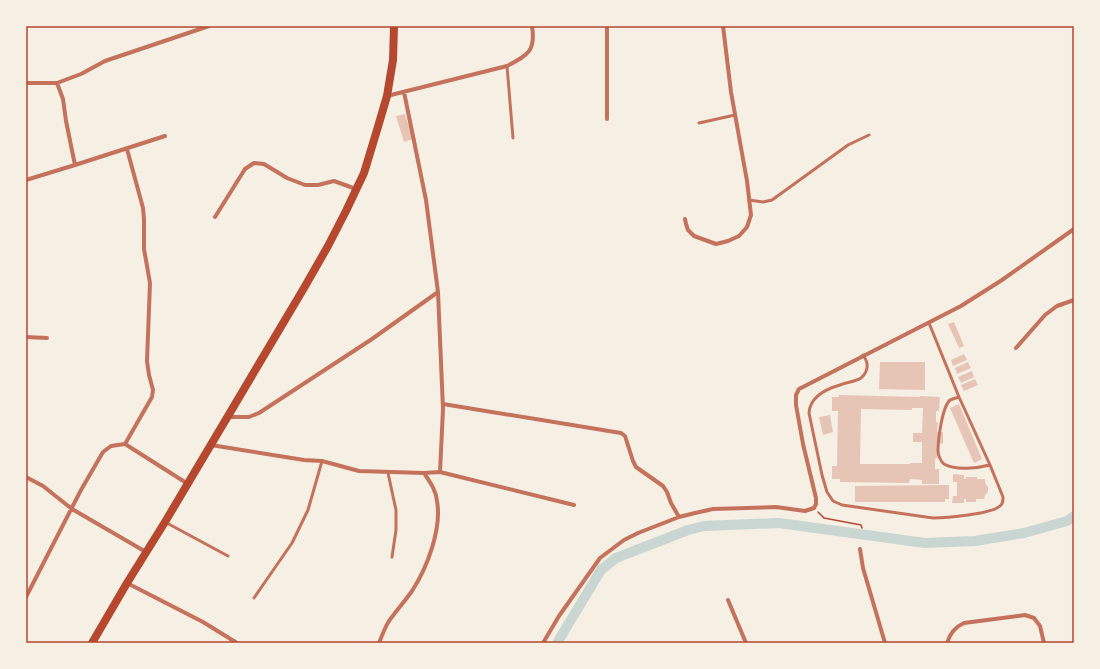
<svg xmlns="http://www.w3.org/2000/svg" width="1100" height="669" font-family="Ubuntu,sans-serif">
  <rect width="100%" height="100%" fill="#f6efe4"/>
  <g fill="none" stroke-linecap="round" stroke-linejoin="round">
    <!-- canal -->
    <path stroke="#c9d6d2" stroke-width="10" d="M557,643l44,-73 15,-12 72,-28 16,-4 75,-3 146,20 50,-2 49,-8 43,-12 7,-5"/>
  </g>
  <!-- building -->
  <path fill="#e6c5b7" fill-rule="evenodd" d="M405,114l8,25 -9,3 -8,-26z
    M954,322l10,24 -5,2 -11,-24z
    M964,354l3,6 -14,6 -2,-6z
    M880,362h45v28l-46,-1z
    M968,362l3,6 -14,6 -2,-6z
    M972,371l2,6 -13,6 -3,-6z
    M975,379l3,6 -14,6 -3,-6z
    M839,395l81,2v-1l20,1 -1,14h-3v11h2l-1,10h6v12l-6,-1v15h-2v11h4v15h-17v-4l-12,-1 -1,4 -69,-1v-3h-8v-13h5l1,-55h-6v-14h7zM912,408h11l-1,25h-9v9h9v21h-12v1h-50l1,-55 51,1z
    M959,404l23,55 -8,4 -24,-55z
    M830,415l3,17 -10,3 -4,-18z
    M953,474l11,1v4h2v-2h11v2h8v4l3,4v5l-3,3 -1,4h-8v3h-10v-3h-2v4h-12l1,-7h4v-14h-4z
    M949,485v14h-4v3h-90v-16z"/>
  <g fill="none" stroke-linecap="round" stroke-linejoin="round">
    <!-- path -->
    <path stroke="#b5482f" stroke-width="1.5" d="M818,512l6,6 37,7 1,3"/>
    <!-- service -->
    <path stroke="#c5725c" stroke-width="3" d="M507,66l6,72
      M699,123l36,-8
      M749,200l14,2 9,-2 76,-55 21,-10
      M863,355c2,3 4,6 4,9 1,5 -2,11 -6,14 -6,4 -14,4 -21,7 -14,4 -30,12 -31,28l13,62 5,17 6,9 9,4 91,13c13,0 58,-4 67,-12 3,-2 3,-5 3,-9l-13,-32 -31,-68 -30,-74
      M959,397c-3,1 -7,2 -9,3 -8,7 -12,40 -12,51 0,4 3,11 6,13 12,7 34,4 46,1
      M388,473l8,37v20l-4,27
      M165,522l63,34
      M254,598l38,-55 16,-33 14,-49"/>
    <!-- minor -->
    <path stroke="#c5725c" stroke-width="4" d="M26,83h31l24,-9 24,-13 104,-35
      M404,92l22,108 12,92 5,117 -3,63
      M387,96l120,-30c21,-11 29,-15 25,-40
      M607,119v-93
      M75,165l90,-29
      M26,180l49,-15 -9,-44 -3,-22 -6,-16
      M215,217l30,-48 9,-6 10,1 23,14 18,7h13l16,-4 22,8
      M685,219l1,5 2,6 6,6 22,8 12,-3 11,-5 8,-9 4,-12 -4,-34 -16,-89 -8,-66
      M26,337l21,1
      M1016,348l29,-33 12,-9 17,-6
      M443,404l178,29 4,3 8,25 3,6 27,19 4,6 4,11 8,14
      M227,417h22l10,-4 113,-74 66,-47
      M125,444l27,-47 1,-7 -4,-15 -2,-14 3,-78 -6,-34v-30l-1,-11 -16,-59
      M125,444l63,40
      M211,445l93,15 18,1 37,10 65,2 16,-1 134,33
      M26,477l17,9 29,23 74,43
      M860,549l3,19 22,75
      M127,583l76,39 34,21
      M26,597l55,-107 22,-38 8,-6 14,-2
      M728,600l18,43
      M379,643c3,-7 6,-16 10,-22 7,-10 16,-20 23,-30 15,-23 30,-62 25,-90 -1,-11 -7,-19 -13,-28
      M543,643l16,-27 41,-58 24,-18 14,-7 41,-16 16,-4 18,-4 63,-2 29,4 9,-3 2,-4v-6l-13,-54 -7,-39v-10l3,-6 162,-83 41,-26 72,-51
      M947,643c3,-10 8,-16 17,-20l61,-8 9,3 6,8 4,17"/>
    <!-- secondary -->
    <path stroke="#b5482f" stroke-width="8" d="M92,643l35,-60 38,-61 139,-234 24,-42 18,-35 18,-38 13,-43 10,-34 6,-36 1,-34"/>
  </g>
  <!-- border -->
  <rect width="1100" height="669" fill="none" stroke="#f6efe4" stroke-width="54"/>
  <rect x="27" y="27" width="1046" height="615" fill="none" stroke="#b5482f" stroke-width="1.5"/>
</svg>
